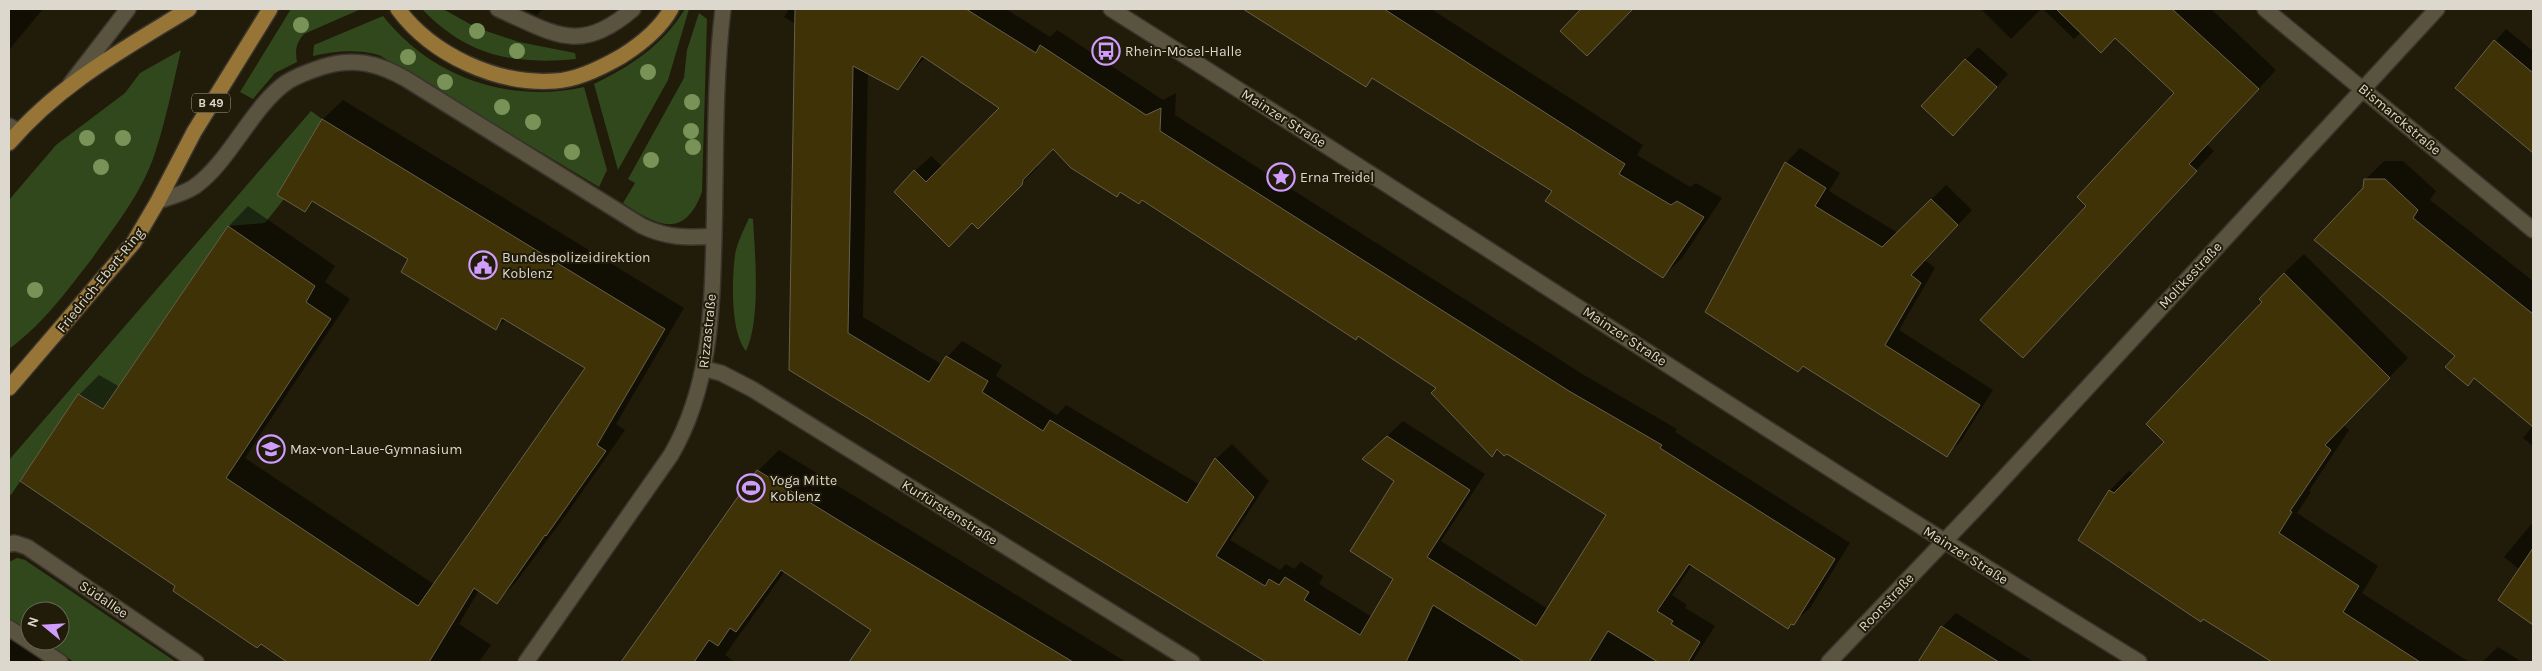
<svg xmlns="http://www.w3.org/2000/svg" width="2542" height="671" font-family="Karla,sans-serif">
  <rect width="100%" height="100%" fill="#211b09"/>
  <!-- green -->
  <path fill="#31481d" d="M291,9h70l-57,25c-8,9 -9,16 -7,28l-22,11 -22,26 -13,-7z
    M422,9h21l34,19 42,14 56,11 1,6c-63,6 -109,-3 -154,-50z
    M685,9h4l-21,71 -50,90 -24,-86c37,-18 69,-39 91,-75z
    M699,13l8,6 -5,173c-18,48 -45,34 -79,11l12,-20 -7,-4 56,-101 3,-28z
    M383,16c48,61 126,88 201,71l23,83 -8,17 -220,-132c-24,-6 -43,-4 -66,1l1,-11z
    M181,50c-8,34 -15,70 -26,103 -13,40 -40,73 -64,107 -25,32 -49,65 -82,89v-149l47,-55 69,-52 15,-20z
    M311,111l11,8 -45,76 7,4 -19,24 -37,3 -130,190 -7,-14 -8,-6 -4,8 -5,-3 -63,94 -2,-1v-34z
    M749,218l4,1c2,35 8,101 -7,132 -16,-19 -14,-72 -11,-96 2,-13 9,-25 14,-37z
    M17,558l8,2 151,102h-102l-32,-21h18v-30h-30v22l-21,-14v-57z"/>
  <!-- shadow -->
  <path fill="#0007" fill-rule="evenodd" d="M9,9h34l-34,41z
    M522,9h21l-6,6z
    M789,9h217l44,28 7,-7 106,70 13,-7 -1,22 409,260 93,54 -2,3 175,111 -40,65 -22,20 -96,-63 -20,30 15,10 -2,3 30,18 -23,36h-157l-9,-5 -3,5h-254l-479,-292 6,-346 -12,-7zM925,57l76,50 -58,60 -12,-11 -16,15 34,74 23,-24 6,6 59,-59 1,-5 15,-15 64,48 5,-5 21,7 213,140 3,-3 79,52 54,68 7,-6 109,65 -60,95 -107,-68 44,-67 -82,-53 -24,23 17,36 -1,98 -23,39 -53,-33 4,-8 -22,-14 -7,7 -8,-5 -6,6 -50,-30 39,-59 -37,-37 -16,15 -16,26 -134,-80 -9,10 -61,-39 6,-11 -40,-24 -21,23 -78,-47 5,-245 30,16z
    M1247,9h184l212,136 -6,10 53,32 6,-4 26,15 -40,60 -19,18 -109,-86 -181,-113 -7,8z
    M1981,9h60l-30,30z
    M2043,9h168l65,61 -69,74 7,7 -191,206 65,-151 88,-113 -60,-57 -35,-4 -7,7z
    M2506,29l27,22v88l-7,7 -70,-59z
    M1978,47l30,27 -43,48 -42,-16z
    M343,100l341,208 -68,116 9,6 -59,85 -50,67 -19,20 -18,-12 -20,34 32,21 -12,17h-189l-269,-181 58,-86 20,-20 21,12 109,-161 19,-20 87,60 -10,16 25,17 -105,159 190,127 151,-218 -80,-48 -10,9 -86,-69 -96,-58 -10,9 -25,-16 44,-75z
    M1800,148l40,25 -11,18 69,42 48,-48 26,25 -47,50 10,8 -36,62 94,60 -32,51 -15,14 -143,-90 -17,-202z
    M2384,161h19l33,30 -6,9 103,81v165l-10,-8 10,-12 -58,-48 -7,6 -12,-28 -91,-168v-8z
    M2304,254l104,104 -65,67 6,5 -40,61 2,1 -14,21 81,53 -16,27 107,69h-197l-192,-122 30,-50 19,-19 5,3 32,-32 97,-140 21,-29z
    M779,450l347,212h-275l22,-33 -88,-58 -60,84 10,7h-113l136,-191z
    M2533,522v101l-33,-24 20,-29 -16,-13z
    M1956,613l78,49h-114l22,-35z
    M9,636l40,26h-40z
    M2498,647l24,15h-40z"/>
  <!-- building -->
  <path fill="#3f3206" stroke="#67604c" fill-rule="evenodd" d="M795,9h171l70,44 4,-8 106,70 15,-7 -1,23 409,260 93,54 -2,3 175,111 -41,66 -3,-1 -3,5 -99,-65 -32,47 16,10 -2,3 29,18 -12,20h-30l-50,-31 -19,31h-65l-91,-57 -27,57h-140l-477,-292zM922,56l77,52 -73,74 -12,-12 -20,22 55,55 23,-24 6,6 44,-44 1,-5 30,-31 18,19 46,29 3,-5 19,12 3,-4 214,140 2,-4 78,52 -5,5 61,64 5,-8 7,7 3,-2 99,61 -70,111 -109,-69 43,-67 -83,-54 -25,23 32,22 -44,70 43,28 -33,56 -56,-35 5,-8 -24,-15 -6,8 -10,-6 -4,7 -49,-30 38,-59 -39,-39 -28,45 -137,-83 -7,11 -61,-39 6,-11 -42,-25 -17,26 -81,-49 5,-267 45,24z
    M1243,9h141l241,155 -6,10 52,31 6,-4 27,16 -41,61 -118,-77 7,-10 -180,-113 -6,9z
    M1581,9h52l-46,47 -27,-25z
    M2056,9h116l87,80 -70,75 8,7 -174,187 -43,-38 106,-114 -9,-9 97,-104 -59,-55 -14,15z
    M2494,40l39,33v80l-78,-65z
    M1965,59l32,28 -44,49 -32,-30z
    M322,119l343,210 -68,116 9,6 -60,85 -1,-1 -48,69 -23,-16 -45,74h-142l-26,-18 -4,4 -84,-57 2,-5 -155,-105 58,-87 25,15 125,-183 87,60 -9,16 25,17 -105,159 192,128 167,-238 -83,-50 -6,12 -95,-58 7,-13 -96,-58 -7,11 -28,-17z
    M1785,162l41,26 -11,18 67,41 49,-48 27,26 -47,50 10,8 -36,62 95,60 -33,52 -144,-91 -5,6 -93,-60z
    M2364,179h21l33,31 -5,8 120,96v113l-59,-49 -6,8 -23,-19 10,-11 -141,-116 49,-52z
    M2284,273l106,105 -65,67 6,5 -41,61 2,1 -13,21 80,53 -16,26 77,50h-148l-69,-43 -2,3 -123,-82 31,-50 5,3 50,-51 -18,-18 116,-122 -3,-3z
    M757,470l91,56 225,136h-224l22,-32 -90,-60 -45,62 -6,-4 -12,18 -9,-6 -15,22h-73z
    M2533,548v77l-35,-25z
    M1941,626l58,36h-81z"/>
  <g fill="none" stroke-linecap="round" stroke-linejoin="round">
    <!-- service casing -->
    <g stroke="#39342d" stroke-width="18">
      <path id="service" d="M498,9c57,25 82,46 135,0"/>
    </g>
    <!-- minor casing -->
    <g stroke="#39342d" stroke-width="18">
      <path id="minor" d="M2265,9l268,221
        M71,83l57,-74
        M9,126l10,5
        M158,201c12,-4 25,-7 36,-14 36,-25 58,-81 93,-105 11,-7 23,-11 35,-15 31,-10 56,-4 84,12l236,147c25,12 45,12 72,10
        M705,369l16,4 31,16 440,273
        M9,544l6,-1 12,4 169,115
        M9,628l51,34
        M526,662l145,-207c39,-67 41,-142 43,-218 2,-75 0,-153 9,-228
        M1829,662l150,-157 458,-496"/>
    </g>
    <!-- tertiary casing -->
    <g stroke="#39342d" stroke-width="18">
      <path id="tertiary" d="M1111,9c344,216 682,441 1028,653"/>
    </g>
    <!-- primary casing -->
    <g stroke="#39342d" stroke-width="18">
      <path id="primary" d="M398,9c34,46 99,76 157,72 22,-1 48,-14 67,-25 19,-12 38,-27 49,-47
        M9,143c50,-59 115,-94 180,-134
        M9,388l125,-146 24,-41 36,-69 76,-123"/>
    </g>
    <!-- service -->
    <use href="#service" stroke="#5a533f" stroke-width="15"/>
    <!-- minor -->
    <use href="#minor" stroke="#5a533f" stroke-width="15"/>
    <!-- tertiary -->
    <use href="#tertiary" stroke="#5a533f" stroke-width="15"/>
    <!-- primary -->
    <use href="#primary" stroke="#977536" stroke-width="15"/>
  </g>
  <!-- trees -->
  <g fill="#799257">
    <circle cx="301" cy="25" r="8"/>
    <circle cx="477" cy="31" r="8"/>
    <circle cx="517" cy="51" r="8"/>
    <circle cx="408" cy="57" r="8"/>
    <circle cx="648" cy="72" r="8"/>
    <circle cx="445" cy="82" r="8"/>
    <circle cx="692" cy="102" r="8"/>
    <circle cx="502" cy="107" r="8"/>
    <circle cx="533" cy="122" r="8"/>
    <circle cx="691" cy="131" r="8"/>
    <circle cx="87" cy="138" r="8"/>
    <circle cx="123" cy="138" r="8"/>
    <circle cx="693" cy="147" r="8"/>
    <circle cx="572" cy="152" r="8"/>
    <circle cx="651" cy="160" r="8"/>
    <circle cx="101" cy="167" r="8"/>
    <circle cx="35" cy="290" r="8"/>
  </g>
  <!-- icons -->
  <defs>
    <g id="bus-ring" transform="scale(1.4375)"><circle r="9.5" fill="#211b09" stroke="#d09dff" stroke-width="1.5"/><path d="M-5-6H5V4H4V6H2V4H-2V6H-4V4H-5ZM-3.5-4V0h7V-4ZM-3.5 1.2v1.5H-2V1.2ZM2 1.2v1.5H3.5V1.2Z" fill="#d09dff"/></g>
    <g id="sight-ring" transform="scale(1.4375)"><circle r="9.5" fill="#211b09" stroke="#d09dff" stroke-width="1.5"/><path d="M0-6L1.8-2.2L6-1.7L2.9 1.2L3.7 5.4L0 3.3L-3.7 5.4L-2.9 1.2L-6-1.7L-1.8-2.2Z" fill="#d09dff"/></g>
    <g id="civic-ring" transform="scale(1.4375)"><circle r="9.5" fill="#211b09" stroke="#d09dff" stroke-width="1.5"/><path d="M-.6-6.5H3V-4.5H.6V-3L4-1V1h2V6H-6V1h2V-1L-.6-3ZM-1.2 2.5V6h2.4V2.5Z" fill="#d09dff"/></g>
    <g id="school-ring" transform="scale(1.4375)"><circle r="9.5" fill="#211b09" stroke="#d09dff" stroke-width="1.5"/><path d="M0-5L7-2L0 1L-7-2ZM-4 1L0 2.5L4 1V4Q0 6-4 4Z" fill="#d09dff"/></g>
    <g id="stadium-ring" transform="scale(1.4375)"><circle r="9.5" fill="#211b09" stroke="#d09dff" stroke-width="1.5"/><path d="M0-5a6.5 5 0 1 0 0 10a6.5 5 0 1 0 0-10ZM-3.5-1.8h7v3.6h-7Z" fill="#d09dff"/></g>
  </defs>
  <g fill-rule="evenodd">
    <use href="#bus-ring" x="1106" y="51"/>
    <use href="#sight-ring" x="1281" y="177"/>
    <use href="#civic-ring" x="483" y="265"/>
    <use href="#school-ring" x="271" y="449"/>
    <use href="#stadium-ring" x="751" y="488"/>
  </g>
  <g text-anchor="middle" stroke-width="4" stroke-linejoin="round" paint-order="stroke">
    <!-- shield labels -->
    <rect fill="#211b09" stroke="#a49f92" stroke-width="1" x="192" y="93.5" width="38" height="19" rx="4"/>
    <g font-size="12" font-weight="bold" fill="#dcd8cd">
      <text x="211" y="107">B 49</text>
    </g>
    <!-- poi labels -->
    <g font-size="14" fill="#dcd8cd" stroke="#211b09" text-anchor="start">
      <text x="1125" y="56">Rhein-Mosel-Halle</text>
      <text x="1300" y="182">Erna Treidel</text>
      <text x="502" y="262">Bundespolizeidirektion<tspan x="502" dy="16">Koblenz</tspan></text>
      <text x="290" y="454">Max-von-Laue-Gymnasium</text>
      <text x="770" y="485">Yoga Mitte<tspan x="770" dy="16">Koblenz</tspan></text>
    </g>
    <!-- street labels -->
    <g font-size="14" fill="#dcd8cd" stroke="#211b09">
      <text transform="translate(1284 118) rotate(32)" y="5">Mainzer Straße</text>
      <text transform="translate(2400 119) rotate(40)" y="5">Bismarckstraße</text>
      <text transform="translate(2190 275) rotate(-47)" y="5">Moltkestraße</text>
      <text transform="translate(100 280) rotate(-51)" y="5">Friedrich-Ebert-Ring</text>
      <text transform="translate(707 331) rotate(-84)" y="5">Rizzastraße</text>
      <text transform="translate(1625 336) rotate(33)" y="5">Mainzer Straße</text>
      <text transform="translate(950 512) rotate(32)" y="5">Kurfürstenstraße</text>
      <text transform="translate(1966 555) rotate(32)" y="5">Mainzer Straße</text>
      <text transform="translate(104 599) rotate(34)" y="5">Südallee</text>
      <text transform="translate(1886 602) rotate(-47)" y="5">Roonstraße</text>
    </g>
  </g>
  <!-- border -->
  <rect width="2542" height="671" fill="none" stroke="#dcd8cd" stroke-width="20"/>
  <!-- north arrow -->
  <g transform="translate(45 626) rotate(288)"><circle r="24" fill="#211b09" stroke="#6c6757"/>
  <path d="M0-4L9 19L0 12L-9 19Z" fill="#d09dff"/>
  <text y="-8" font-size="14" font-weight="bold" text-anchor="middle" fill="#dcd8cd">N</text>
  </g>
</svg>
